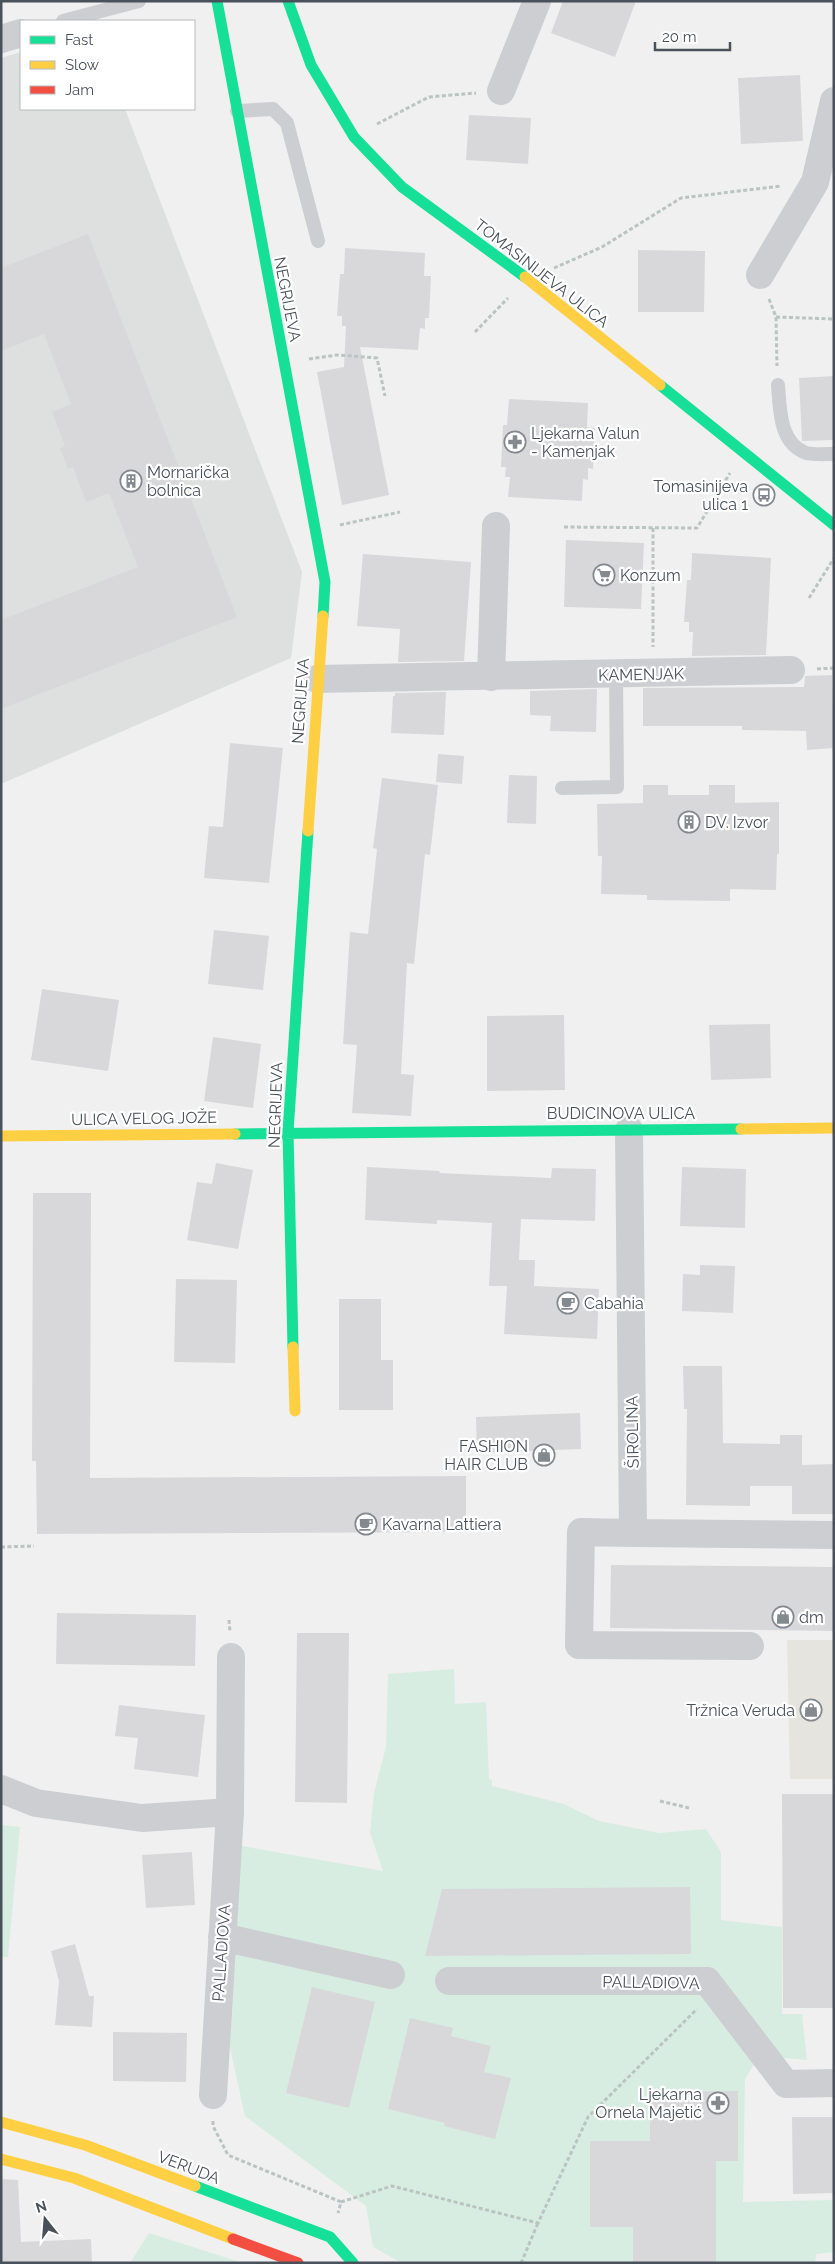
<svg xmlns="http://www.w3.org/2000/svg" width="835" height="2264" font-family="Raleway,sans-serif">
  <rect width="100%" height="100%" fill="#f0f0f0"/>
  <!-- commercial -->
  <path fill="#e5e4de" d="M787,1640h47v139h-44z"/>
  <!-- education -->
  <path fill="#dedfdf" d="M21,52v57h104l177,463 -11,86 -290,126v-726z"/>
  <!-- green -->
  <path fill="#d7ede2" d="M454,1669l1,35 31,-2 3,77 3,1v6l72,18 35,17 60,12 47,-4 15,23v68l61,7v87h20l5,46 -48,-4 -14,23 -2,123 91,-2v52l-18,2 -1,9h-413l-29,-16 -7,-41 -121,-90 -22,-100 19,-170 141,25 -13,-38 4,-40 12,-46 2,-73z
    M1,1825l19,2 -12,130h-7z
    M149,2233l94,30h-113z"/>
  <!-- building -->
  <path fill="#d8d8da" d="M563,1h73l-21,56 -64,-24z
    M800,75l3,66 -62,3 -3,-66z
    M469,115l62,3 -3,46 -62,-4z
    M88,234l149,383 -236,92v-89l137,-53 -29,-74 -23,9 -13,-35 -5,2 -8,-21 5,-2 -13,-34 19,-8 -27,-70 -43,17v-83z
    M345,248l80,5 -1,23h7l-2,42h-4v11l-5,-1 -2,22 -58,-3 29,148 -47,10 -25,-133 27,-5 2,-41h-4v-10h-5l3,-42h4z
    M638,250l67,1 -1,61h-66z
    M834,376v64l-32,1 -3,-63z
    M509,399l79,4 -1,24 8,1 -2,41 -5,-1v12l-5,-1 -1,22 -74,-4 2,-20h-5l1,-10h-5l2,-42h4z
    M566,540l78,3 -3,66 -77,-2z
    M692,553l79,5 -5,97 -74,1 1,-24h-4v-10h-5l3,-42h4z
    M363,554l108,8 -7,99 -66,1 2,-33 -43,-3z
    M832,675l2,73 -27,2 -1,-19 -64,-1v-4h-99v-38l161,-1 1,-11z
    M597,689l-1,43 -46,-1 1,-15 -21,-1v-24z
    M446,692l-2,43 -53,-2 2,-37h2v-3z
    M230,743l53,5 -14,135 -65,-5 5,-52 14,1z
    M438,754l26,2 -2,28 -26,-2z
    M509,775l28,1 -1,48 -29,-1z
    M382,778l56,7 -8,70 -5,-1 -11,110 -7,-1 -6,111 13,1 -3,41 -59,-3 5,-68 -14,-1 7,-112 18,2 9,-85 -4,-1z
    M643,785h25v10h41v-10h26v18l44,-1v52h-2l-1,36 -46,-1v12l-83,-1v-5l-46,-1 1,-38h-4l-1,-52 46,-1z
    M214,930l55,6 -6,54 -55,-6z
    M42,989l77,11 -11,71 -77,-11z
    M564,1015l1,75 -78,1v-75z
    M770,1024l1,54 -60,2 -2,-55z
    M213,1037l48,7 -8,64 -49,-7z
    M216,1163l37,7 -15,79 -51,-9 10,-58 15,2z
    M367,1167l73,4 -1,2 112,5 1,-10 44,1 -1,52 -74,-2 -2,41h16l-1,26 65,3 -2,50 -93,-5 3,-48h-18l3,-63 -55,-3v4l-72,-4z
    M682,1167l64,2 -1,59 -65,-2z
    M33,1193h58l-1,285 376,-2v56l-429,2 -1,-73h-4z
    M700,1265l35,1 -2,47 -51,-2 1,-37 17,1z
    M176,1279l61,1 -2,83 -61,-1z
    M339,1299h42v61h12v50h-54z
    M683,1366h39l1,77 57,1v-9h22v30l32,-1v50h-42v-28h-42v20l-64,-1 1,-96h-3z
    M580,1413l1,36 -104,4 -1,-36z
    M611,1565l223,2v64l-224,-3z
    M57,1613l139,2 -1,51 -139,-2z
    M297,1633h52l-2,170 -52,-1z
    M119,1705l86,10 -7,62 -64,-8 4,-31 -23,-2z
    M782,1794h52v214h-51z
    M192,1852l3,53 -49,3 -4,-53z
    M690,1887l1,67 -266,2 17,-67z
    M75,1944l14,52h5l-2,31 -37,-2 4,-44 -8,-30z
    M312,1987l63,15 -26,106 -63,-15z
    M410,2018l43,10 -2,8 40,10 -7,26 27,6 -16,61 -51,-13 1,-3 -57,-14z
    M113,2032l74,1 -1,49 -73,-1z
    M738,2091v70h-22v102h-83v-36h-43v-86h60v-49z
    M792,2117h42v76l-41,1z
    M1,2179l17,1 3,62 70,-3 1,24h-91z"/>
  <g fill="none" stroke-linecap="round" stroke-linejoin="round">
    <!-- path -->
    <path stroke="#bac4c2" stroke-width="3" stroke-dasharray="4 2.5" stroke-linecap="butt" d="M377,124l52,-27 47,-4
      M554,268l48,-21 79,-49 100,-12
      M769,299l7,18 1,49
      M776,317l58,2
      M475,332l33,-34
      M309,359l28,-4 40,3 8,38
      M340,525l60,-13
      M564,527l133,1 33,-55
      M653,528v119
      M809,598l25,-40
      M817,669l17,-1
      M1,1547l33,-1
      M229,1620l1,12
      M660,1801l29,7
      M213,2121v5l15,29 113,47 -3,11
      M341,2202l51,-16 146,37 50,-106 109,-108
      M521,2263l17,-40"/>
    <!-- lane -->
    <path stroke="#ccced1" stroke-width="14" d="M63,21l76,-20
      M237,111l36,-2 14,14 31,118
      M778,385c2,24 1,58 28,68 8,2 20,1 28,1
      M562,788l55,-1 -1,-113"/>
    <!-- street -->
    <path stroke="#ccced1" stroke-width="28" d="M1,39l20,-6
      M501,91l36,-90
      M760,275l55,-93 19,-81
      M491,677l5,-151
      M317,679l474,-9
      M629,1130l4,403 201,2
      M633,1533l-52,-1 -2,113 171,1
      M1,1789l35,14 106,15 88,-6
      M222,1937l169,38
      M449,1981h258l79,103 48,-1
      M213,2095l17,-283 1,-155"/>
    <!-- fast -->
    <path stroke="#16e098" stroke-width="11" d="M217,1l108,581 -2,34
      M288,1l23,64 43,72 48,50 123,90
      M660,385l174,140
      M235,1134l506,-5
      M293,1347l-5,-215 20,-301
      M195,2186l135,51 23,26"/>
    <!-- slow -->
    <path stroke="#ffcf43" stroke-width="11" d="M525,277l135,108
      M308,831l15,-215
      M741,1129l93,-1
      M1,1136l234,-2
      M293,1347l2,64
      M1,2122l84,23 110,41
      M1,2159l73,19 159,61"/>
    <!-- jam -->
    <path stroke="#f24e42" stroke-width="11" d="M233,2239l65,24"/>
  </g>
  <!-- icons -->
  <defs>
    <g id="pharmacy-ring" transform="scale(1.125)"><circle r="9.5" fill="#fff" stroke="#83898e" stroke-width="1.5"/><path d="M-2-6h4v4h4v4h-4v4h-4v-4h-4v-4h4Z" fill="#83898e"/></g>
    <g id="building-ring" transform="scale(1.125)"><circle r="9.5" fill="#fff" stroke="#83898e" stroke-width="1.5"/><path d="M-4-6H4V6H1V3H-1V6H-4ZM-2.5-4.3h1.7v1.8h-1.7ZM.8-4.3h1.7v1.8H.8ZM-2.5-1h1.7V.8h-1.7ZM.8-1h1.7V.8H.8Z" fill="#83898e"/></g>
    <g id="bus-ring" transform="scale(1.125)"><circle r="9.5" fill="#fff" stroke="#83898e" stroke-width="1.5"/><path d="M-5-6H5V4H4V6H2V4H-2V6H-4V4H-5ZM-3.5-4V0h7V-4ZM-3.5 1.2v1.5H-2V1.2ZM2 1.2v1.5H3.5V1.2Z" fill="#83898e"/></g>
    <g id="supermarket-ring" transform="scale(1.125)"><circle r="9.5" fill="#fff" stroke="#83898e" stroke-width="1.5"/><path d="M-6-5.5h2.5l.6 2H6L4.5 2H-2.5L-4.4-4H-6ZM-1.5 3.2a1.3 1.3 0 1 0 .1 0ZM3 3.2a1.3 1.3 0 1 0 .1 0Z" fill="#83898e"/></g>
    <g id="cafe-ring" transform="scale(1.125)"><circle r="9.5" fill="#fff" stroke="#83898e" stroke-width="1.5"/><path d="M-5.5-4.5H6V0H3Q3 3.5 0 3.5H-2.5Q-5.5 3.5-5.5 0ZM3-3.2v2h1.7v-2ZM-6 4.5H4V6H-6Z" fill="#83898e"/></g>
    <g id="shop-ring" transform="scale(1.125)"><circle r="9.5" fill="#fff" stroke="#83898e" stroke-width="1.5"/><path d="M-5-2.5h2.3a2.7 3.5 0 0 1 5.4 0H5L5.5 6h-11ZM-1.5-2.5h3a1.5 2.3 0 0 0-3 0Z" fill="#83898e"/></g>
  </defs>
  <g fill-rule="evenodd">
    <use href="#pharmacy-ring" x="515" y="442"/>
    <use href="#building-ring" x="131" y="481"/>
    <use href="#bus-ring" x="764" y="495"/>
    <use href="#supermarket-ring" x="604" y="575"/>
    <use href="#building-ring" x="689" y="822"/>
    <use href="#cafe-ring" x="568" y="1303"/>
    <use href="#shop-ring" x="544" y="1455"/>
    <use href="#cafe-ring" x="366" y="1524"/>
    <use href="#shop-ring" x="783" y="1617"/>
    <use href="#shop-ring" x="811" y="1710"/>
    <use href="#pharmacy-ring" x="718" y="2103"/>
  </g>
  <g text-anchor="middle" stroke-width="4.5" stroke-linejoin="round" paint-order="stroke">
    <!-- street labels -->
    <g font-size="16" fill="#49515a" stroke="#fff">
      <text transform="translate(542 273) rotate(38)" y="6">TOMASINIJEVA ULICA</text>
      <text transform="translate(288 299) rotate(79)" y="6">NEGRIJEVA</text>
      <text transform="translate(641 674) rotate(-1)" y="6">KAMENJAK</text>
      <text transform="translate(300 701) rotate(-86)" y="6">NEGRIJEVA</text>
      <text transform="translate(275 1105) rotate(-88)" y="6">NEGRIJEVA</text>
      <text x="621" y="1119">BUDICINOVA ULICA</text>
      <text transform="translate(144 1118) rotate(-1)" y="6">ULICA VELOG JOŽE</text>
      <text transform="translate(632 1432) rotate(-91)" y="6">ŠIROLINA</text>
      <text transform="translate(221 1953) rotate(-86)" y="6">PALLADIOVA</text>
      <text transform="translate(651 1982) rotate(1)" y="6">PALLADIOVA</text>
      <text transform="translate(189 2167) rotate(21)" y="6">VERUDA</text>
    </g>
    <!-- poi labels -->
    <g font-size="16" fill="#49515a" stroke="#fff" text-anchor="start">
      <text x="531" y="439">Ljekarna Valun<tspan x="531" dy="18">- Kamenjak</tspan></text>
      <text x="147" y="478">Mornarička<tspan x="147" dy="18">bolnica</tspan></text>
      <text x="748" y="492" text-anchor="end">Tomasinijeva<tspan x="748" dy="18">ulica 1</tspan></text>
      <text x="620" y="581">Konzum</text>
      <text x="705" y="828">DV. Izvor</text>
      <text x="584" y="1309">Cabahia</text>
      <text x="528" y="1452" text-anchor="end">FASHION<tspan x="528" dy="18">HAIR CLUB</tspan></text>
      <text x="382" y="1530">Kavarna Lattiera</text>
      <text x="799" y="1623">dm</text>
      <text x="795" y="1716" text-anchor="end">Tržnica Veruda</text>
      <text x="702" y="2100" text-anchor="end">Ljekarna<tspan x="702" dy="18">Ornela Majetić</tspan></text>
    </g>
  </g>
  <!-- border -->
  <rect width="835" height="2264" fill="none" stroke="#49515a" stroke-width="5"/>
  <!-- legend -->
  <rect x="20" y="20" width="175" height="90" fill="#ffffff" stroke="#b6b9bd"/>
  <rect x="30" y="36" width="25" height="8" fill="#16e098" stroke="#b6b9bd"/>
  <text x="65" y="45" font-size="15" fill="#49515a">Fast</text>
  <rect x="30" y="61" width="25" height="8" fill="#ffcf43" stroke="#b6b9bd"/>
  <text x="65" y="70" font-size="15" fill="#49515a">Slow</text>
  <rect x="30" y="86" width="25" height="8" fill="#f24e42" stroke="#b6b9bd"/>
  <text x="65" y="95" font-size="15" fill="#49515a">Jam</text>
  <!-- north arrow -->
  <g transform="translate(45 2219) rotate(343)" stroke="#ffffff" stroke-width="4" paint-order="stroke">
  <path d="M0-4L9 19L0 12L-9 19Z" fill="#49515a"/>
  <text y="-8" font-size="14" font-weight="bold" text-anchor="middle" fill="#49515a">N</text>
  </g>
  <!-- scale -->
  <path d="M655 42v8h75v-8" fill="none" stroke="#49515a" stroke-width="2.5"/>
  <text x="662" y="42" font-size="15" fill="#49515a" stroke="#ffffff" stroke-width="4" paint-order="stroke">20 m</text>
</svg>
